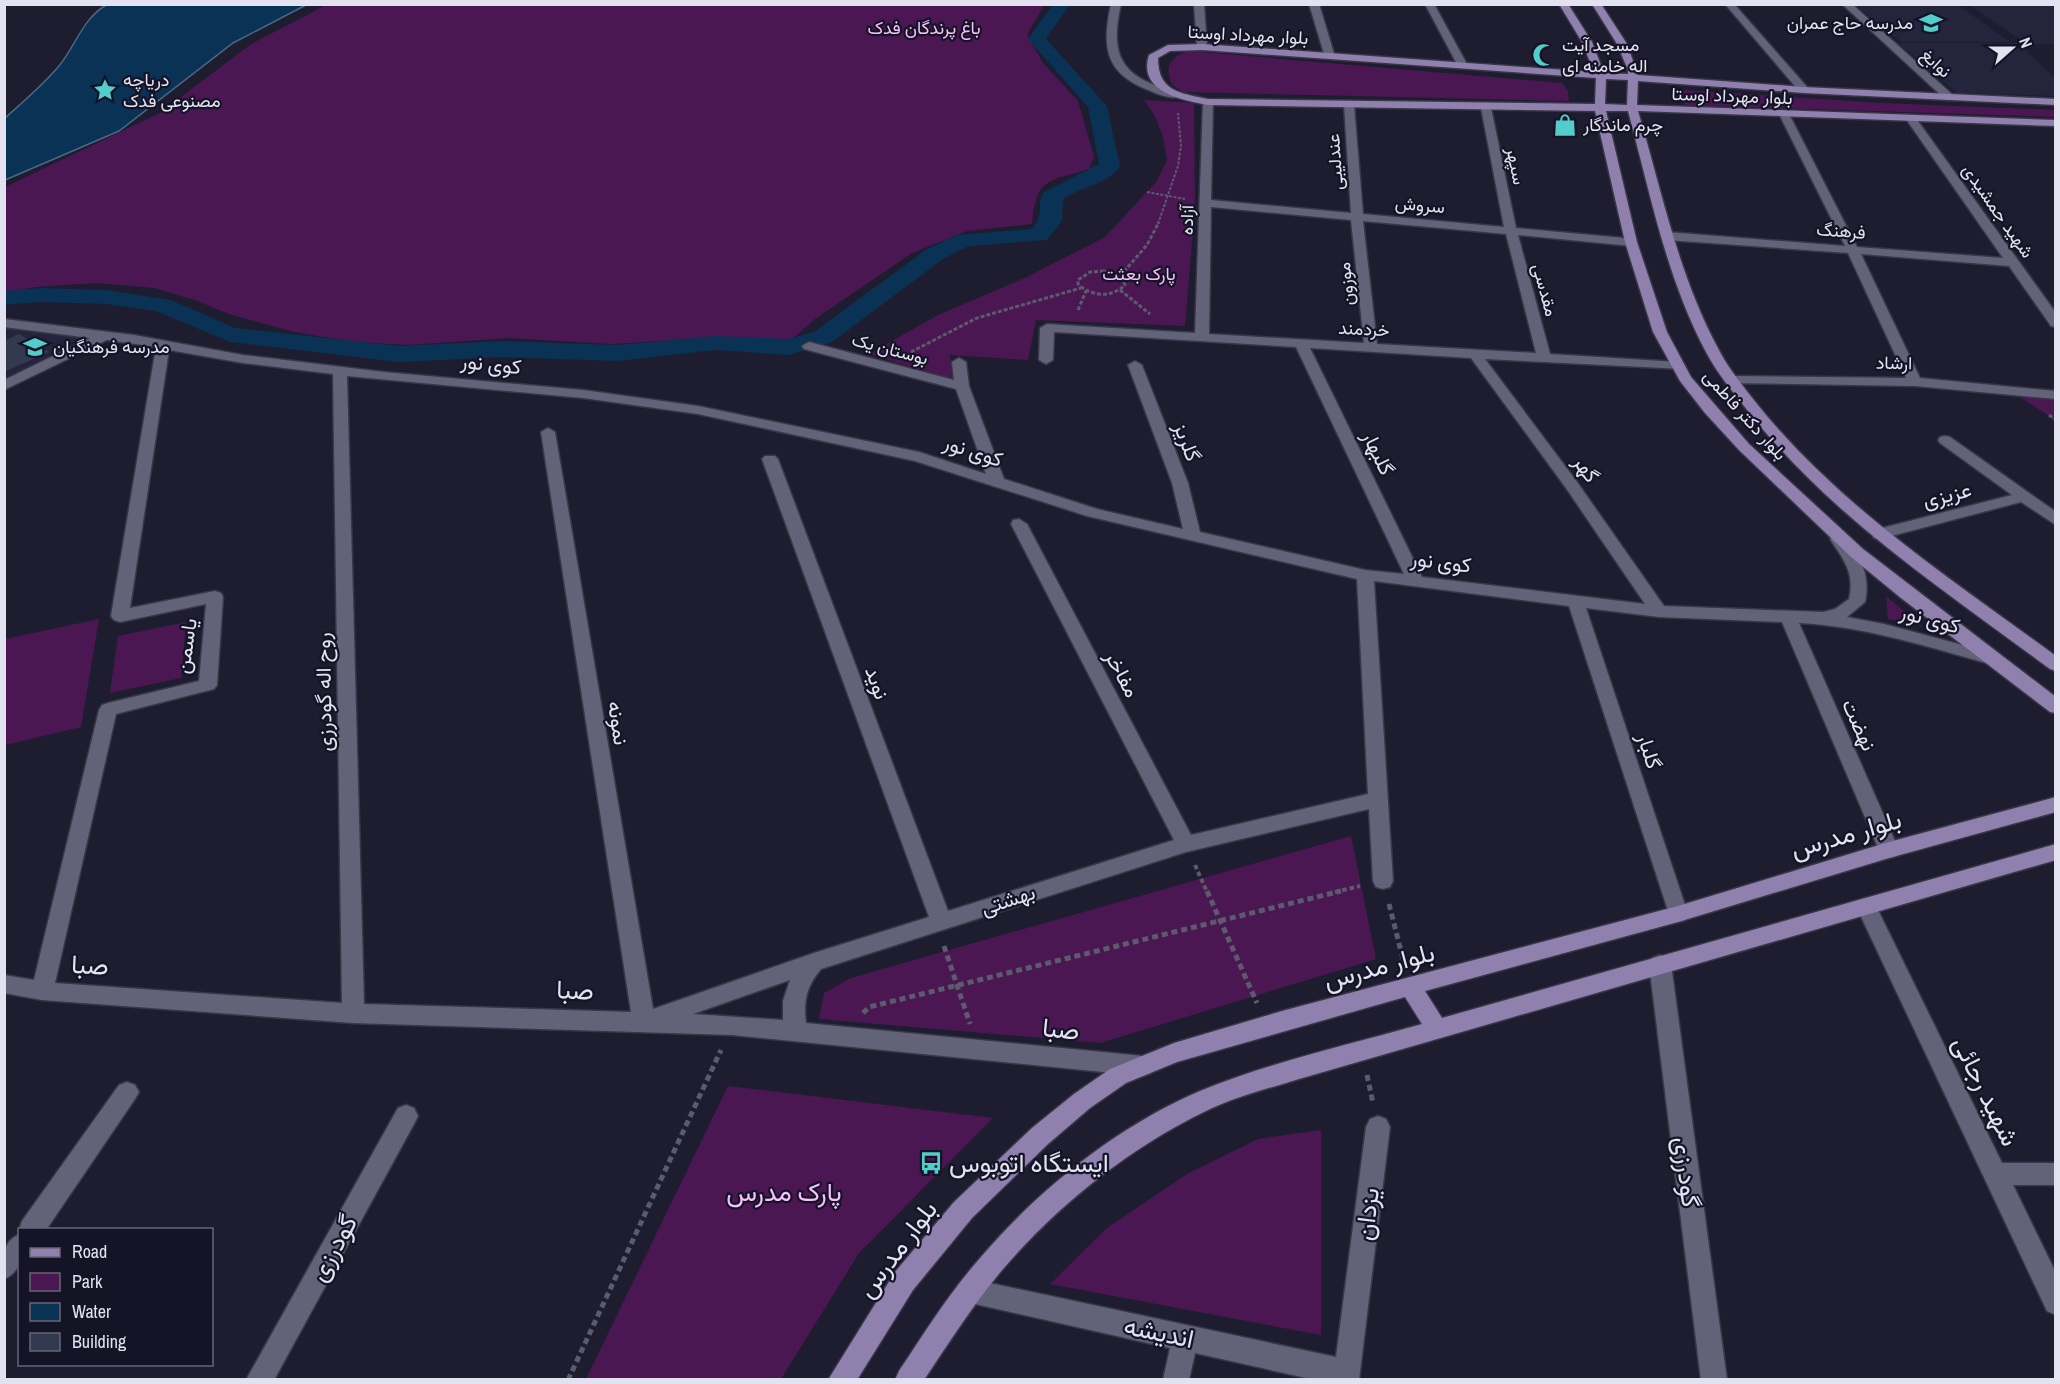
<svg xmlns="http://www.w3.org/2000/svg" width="2060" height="1384" font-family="'Archivo Narrow',Vazirmatn,sans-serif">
  <rect width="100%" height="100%" fill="#1e1d30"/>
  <!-- built -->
  <path fill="#25243d" d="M1856,5h102l52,37h-109z
    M1970,5h85v39l-27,1z
    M1898,43h120l37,35v18l-98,-3z
    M4,327l80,9 -37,22 -42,20z"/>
  <!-- green -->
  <path fill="#4b1753" d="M328,4l716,1 -17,30 16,28 35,38 16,56 -5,12c-41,13 -52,7 -57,55l-65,7 -55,22 -97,66 -23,20 -87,-1 -94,6 -102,-6 -101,7 -52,-3 -62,-10 -65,-18 -34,-14 -40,-12 -59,-5 -61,4 -30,6v-106l155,-74 91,-69z
    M1189,51l373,32 6,8 1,10 -385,-9 -12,-7c-8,-18 -2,-29 17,-34z
    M1685,90l197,13 173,7v7l-368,-12 -10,-4 1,-8z
    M1144,100l50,3 1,102 -10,121 -149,-6 -8,40 -78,-5 2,24 -83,-25 69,-39 87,-37 80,-41 52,-56 10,-21 -4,-23 -8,-21z
    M2005,387l50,2v31z
    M1886,596l36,30 -34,-7z
    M99,619l-18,108 -76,18v-106z
    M186,622l-5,56 -71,15 8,-57z
    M1351,836l25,123 -276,84 -281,-24 5,-26 27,-15z
    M728,1086l265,32 -134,135 -78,126h-195z
    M1321,1130v205l-271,-51 57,-56 80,-54 71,-35z"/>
  <!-- water -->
  <path fill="#093255" stroke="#4a6784" stroke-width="1.5" d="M108,4l198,1 -73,38 -114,88 -114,49v-62c19,-17 38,-33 54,-52 17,-20 23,-48 49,-62z"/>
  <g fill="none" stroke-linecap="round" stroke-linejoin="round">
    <!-- canal -->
    <path fill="#093255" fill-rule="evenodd" d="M1053,4h17l-24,35 61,67 13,60c-12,19 -40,21 -57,33l-1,22 -15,19 -78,6 -26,13 -111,83 -43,13 -74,-5 -98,11 -113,-4 -105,5 -169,-20 -74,-31 -50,-7 -66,-2 -36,3v-14l36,-3 66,2 65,10 64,28 164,18 105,-5 113,4 98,-9 73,3 26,-7 113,-83 30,-14 75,-6c14,-16 3,-23 12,-37l55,-28 -11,-57 -60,-68z"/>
  </g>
  <!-- building -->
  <path fill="#313a4e" d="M19,334l30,18 -45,20v-31z"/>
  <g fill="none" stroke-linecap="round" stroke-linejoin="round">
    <!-- minor casing -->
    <g stroke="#383748" stroke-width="3">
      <path id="minor" d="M1111,4h10c-13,57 4,74 57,89v4c-10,2 -23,-4 -32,-8 -42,-17 -44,-44 -35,-85z
        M1194,4h10l3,43 -5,3 -5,-3z
        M1309,4h10l16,53 -1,2 -9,-2z
        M1425,4h9l34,62 -1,2 -9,-2z
        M1725,4h9l74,84v4h-8z
        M1842,4h10l102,92v4h-8z
        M1208,99l5,3 -2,98 140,13 -7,-108 5,-3 5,3 9,109 141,13 -23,-119 5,-3 5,3 25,120 119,11 2,3 -2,3 -4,1 -113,-11 32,119 128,8 7,4 -2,3 -198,-10 92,123 87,124 159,6 12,-3 14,-10c6,-26 -5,-39 -19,-60l8,-5 6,1c16,22 27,39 21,67l-18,15 37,7 112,30 3,4 -3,4 -6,2c-62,-17 -126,-38 -191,-41l100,227 -3,6 -7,2 -7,-2 -3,-6 -97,-228 -123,-5 -73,-9 102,306 -3,6 -7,2 -7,-2 -102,-314 -195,-25 19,300 -3,6 -7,2 -7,-2 -3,-6 -4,-72 -183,43 -365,117c-14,17 -18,31 -15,54l337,33 8,3 3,7 -3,7 -8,3 -411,-41 -379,-12 -311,-23 -38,-7v-18l30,5 65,-270 3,-5 6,-2 91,-22 7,-77 -86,18 -6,-2 -3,-4 45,-269 -49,-7 -103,50v-10l86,-42 -86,-11v-8l130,16 109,20 141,17 199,18 115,16 221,46 67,22 -30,-85 -152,-40 -2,-3 7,-4 145,38 -2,-18 7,-4 7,4 3,24 35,93 93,30 86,20 -11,-46 -44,-118 7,-4 7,4 46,118 12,49 165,38 39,4 -108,-227 -242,-15 -1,28 -7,4 -7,-4 1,-32 7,-4 148,9 8,-231zM1211,207l140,13 13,123 -155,-9zM1363,221l143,13 30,119 -159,-9zM1310,348l161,10 95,130 79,116 -223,-27zM169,350l74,13 90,11 9,629 -287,-20 61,-269 98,-25 3,-4 6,-88 -2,-4 -6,-2 -85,17zM347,376l236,22 115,16 217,47 172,55 270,63 11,215 -177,41 -164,-311 -8,-5 -6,1 -2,4 163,316 -226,71 -170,-452 -3,-3h-10l-3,3 167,458 -115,36 -161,56 -98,-577 -7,-4 -7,4 90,580 -267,-8zM790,980l-7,21v19l-90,-6z
        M1784,111l5,3 68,133 146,11 -97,-139 1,-2h8l141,196v14l-5,-1 -42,-60 -148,-12 59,124 136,13v8l-141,-13 -189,-3 -2,-3 2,-3 5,-1 175,2 -58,-125 -181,-13 -6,-4 6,-4 178,14 -66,-132z
        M1945,436l5,1 106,75v13l-35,-23 -141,37 -6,-1 -2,-4 2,-4 138,-35 -72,-52 -2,-3 2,-3z
        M1866,898l7,2 129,263h54v22h-43l43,88v42l-9,-4 -191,-405 3,-6z
        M1660,955l8,3 3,6 56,416h-26l-52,-416 3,-6z
        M127,1082l8,3 4,7 -4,7 -89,131h-26v2l-1,-2 3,-9 97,-136z
        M406,1105l8,3 4,8 -4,8 -140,256h-28l152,-272z
        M1378,1116l8,3 4,8 -31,253h-44l-120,-27 -6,27h-26l7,-32 -208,-47 -4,-9 4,-9 9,-4 365,78 30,-230 4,-8z
        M20,1234c0,18 4,37 -16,45 0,-18 -4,-37 16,-45z"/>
    </g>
    <!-- major casing -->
    <g stroke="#383748" stroke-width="3">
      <path id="major" d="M1559,4h9l24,38 12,31 24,1v-4l-11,-26 -25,-40h9l26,40 11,31 166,12 252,12v6l-252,-12 -166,-12 -1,24 419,15v6l-418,-15c24,81 41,167 82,241 10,19 24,35 37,52 82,102 194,175 299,252v15l-6,-2c-106,-79 -220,-153 -302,-258 -15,-19 -31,-38 -42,-59 -40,-75 -56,-160 -78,-241h-22l31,131 30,90 24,45 58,67 114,105 193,148v16l-6,-1 -149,-114 -50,-41 -112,-107 -34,-37 -25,-32 -27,-49 -28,-90 -30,-131 -387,-6c-25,-5 -71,-13 -59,-50l19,-10 34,-1 392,28 -12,-30zM1202,50l394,28 -1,26 -387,-5c-28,-6 -50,-7 -50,-41l12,-7zM1606,79l22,1 -1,25 -22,-1z
        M2056,797v15l-167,46 -211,64 -253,69 17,27 614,-174v16l-757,219c-32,10 -65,18 -95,33 -78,38 -151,97 -206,163 -27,33 -50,69 -74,105h-29l4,-9c26,-39 51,-79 82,-114 58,-68 137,-131 219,-166 71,-29 148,-46 222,-67l-17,-27 -228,65 -51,21 -36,25 -42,36 -76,74 -59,72 -56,90h-29l67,-108 59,-70 78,-74 42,-34 36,-25 64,-26 108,-32 396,-105 211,-64z"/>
    </g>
    <!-- path-far3 -->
    <path stroke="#5c5b6d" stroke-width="2" stroke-dasharray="3 1.5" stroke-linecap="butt" d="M1147,192l38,7
      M1158,224l20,-58 3,-20 -3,-33"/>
    <!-- path-far2 -->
    <path stroke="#5c5b6d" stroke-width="3" stroke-dasharray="4 2" stroke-linecap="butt" d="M1104,271l18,6 3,8c-14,13 -33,12 -47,-1v-4l12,-8z
      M1120,276l27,-31 12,-23
      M1120,290l30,24
      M1078,310l8,-19
      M911,352l66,-34 104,-30
      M2049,415l7,5"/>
    <!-- path-far1 -->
    <path stroke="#5c5b6d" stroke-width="4" stroke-dasharray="4.5 3" stroke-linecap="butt" d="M1195,865l12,27
      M1335,892l25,-6"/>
    <!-- path -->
    <path stroke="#5c5b6d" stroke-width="5" stroke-dasharray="6 4" stroke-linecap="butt" d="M1207,891l50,112
      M1389,904l15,59
      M944,946l26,78
      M863,1013l6,-6 472,-116
      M1367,1075l6,28
      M568,1380l153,-330"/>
    <!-- minor -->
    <use href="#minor" fill="#626279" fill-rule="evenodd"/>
    <!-- major -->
    <use href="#major" fill="#9080ad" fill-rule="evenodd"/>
  </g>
  <!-- icons -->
  <defs>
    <g id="school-bare" transform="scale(1.8)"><path d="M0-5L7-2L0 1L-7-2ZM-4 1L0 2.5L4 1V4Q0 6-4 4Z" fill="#53cdcb" stroke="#151326" stroke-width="2.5" paint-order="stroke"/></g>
    <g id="mosque-bare" transform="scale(1.8)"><path d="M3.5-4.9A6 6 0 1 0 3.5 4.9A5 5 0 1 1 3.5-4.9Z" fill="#53cdcb" stroke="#151326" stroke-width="2.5" paint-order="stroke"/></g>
    <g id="sight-bare" transform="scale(1.8)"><path d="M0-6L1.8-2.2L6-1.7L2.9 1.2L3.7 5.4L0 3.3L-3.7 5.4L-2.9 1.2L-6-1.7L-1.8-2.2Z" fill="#53cdcb" stroke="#151326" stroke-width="2.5" paint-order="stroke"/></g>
    <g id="shop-bare" transform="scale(1.8)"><path d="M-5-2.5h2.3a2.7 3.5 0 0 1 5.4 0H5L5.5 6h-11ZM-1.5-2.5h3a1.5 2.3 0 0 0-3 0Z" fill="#53cdcb" stroke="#151326" stroke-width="2.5" paint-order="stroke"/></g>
    <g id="bus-bare" transform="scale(1.8)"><path d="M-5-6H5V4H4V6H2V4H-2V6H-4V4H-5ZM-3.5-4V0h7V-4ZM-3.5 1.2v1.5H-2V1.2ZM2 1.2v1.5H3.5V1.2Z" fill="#53cdcb" stroke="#151326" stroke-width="2.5" paint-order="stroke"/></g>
  </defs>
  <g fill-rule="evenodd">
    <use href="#school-bare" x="1931" y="23"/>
    <use href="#mosque-bare" x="1544" y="55"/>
    <use href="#sight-bare" x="105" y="90"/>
    <use href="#shop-bare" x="1565" y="125"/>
    <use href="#school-bare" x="35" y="347"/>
    <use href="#bus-bare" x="931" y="1163"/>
  </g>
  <g text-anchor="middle" stroke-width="4.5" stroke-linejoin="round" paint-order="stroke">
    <!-- far-poi labels -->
    <g font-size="18" fill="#e2e2f0" stroke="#151326" text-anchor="start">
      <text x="1913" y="29" text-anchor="end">مدرسه حاج عمران</text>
      <text x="1562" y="51">مسجد آیت<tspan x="1562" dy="21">اله خامنه ای</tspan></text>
      <text x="123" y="86">دریاچه<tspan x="123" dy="21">مصنوعی فدک</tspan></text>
      <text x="1583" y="131">چرم ماندگار</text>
      <text x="53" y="353">مدرسه فرهنگیان</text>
    </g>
    <!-- far-park labels -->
    <g font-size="18" fill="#f3c0f9" stroke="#151326">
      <text x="924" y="34">باغ پرندگان فدک</text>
      <text x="1139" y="280">پارک بعثت</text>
    </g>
    <!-- far-street labels -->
    <g font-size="18" fill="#e2e2f0" stroke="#151326">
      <text transform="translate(1248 35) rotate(3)" y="6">بلوار مهرداد اوستا</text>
      <text transform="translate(1936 63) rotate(42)" y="6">نوابغ</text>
      <text transform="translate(1732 96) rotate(2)" y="6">بلوار مهرداد اوستا</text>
      <text transform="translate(1335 162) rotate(-94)" y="6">عندلیبی</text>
      <text transform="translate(1516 166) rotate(79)" y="6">سپهر</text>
      <text transform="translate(1420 205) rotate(5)" y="6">سروش</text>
      <text transform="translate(1998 211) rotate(55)" y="6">شهید جمشیدی</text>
      <text transform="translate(1187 220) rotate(-89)" y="6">آزاده</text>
      <text transform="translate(1841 231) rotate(4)" y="6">فرهنگ</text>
      <text transform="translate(1346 284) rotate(-96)" y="6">موزون</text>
      <text transform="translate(1545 290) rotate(75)" y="6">مقدسی</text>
      <text transform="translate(1364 329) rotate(3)" y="6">خردمند</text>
      <text transform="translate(890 349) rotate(15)" y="6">بوستان یک</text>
      <text transform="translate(1894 363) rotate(1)" y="6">ارشاد</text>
      <text transform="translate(1745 415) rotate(48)" y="6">بلوار دکتر فاطمی</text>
    </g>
    <!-- street labels -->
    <g font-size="21" fill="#e2e2f0" stroke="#151326">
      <text transform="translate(491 364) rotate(6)" y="7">کوی نور</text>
      <text transform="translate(1187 442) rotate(69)" y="7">گلریز</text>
      <text transform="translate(973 451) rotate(18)" y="7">کوی نور</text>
      <text transform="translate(1378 453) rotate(64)" y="7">گلبهار</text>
      <text transform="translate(1586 469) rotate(54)" y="7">گهر</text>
      <text transform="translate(1947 495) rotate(-14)" y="7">عزیزی</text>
      <text transform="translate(1441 562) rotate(7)" y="7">کوی نور</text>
      <text transform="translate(1930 619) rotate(15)" y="7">کوی نور</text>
      <text transform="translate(186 646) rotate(-82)" y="7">یاسمن</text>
      <text transform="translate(1122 674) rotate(62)" y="7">مفاخر</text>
      <text transform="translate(877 683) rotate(70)" y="7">نوید</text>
      <text transform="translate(324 692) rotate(-91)" y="7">روح اله گودرزی</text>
      <text transform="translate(618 723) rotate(81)" y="7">نمونه</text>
      <text transform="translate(1859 725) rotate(66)" y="7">نهضت</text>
      <text transform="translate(1649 751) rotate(72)" y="7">گلبار</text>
      <text transform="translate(1008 900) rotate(-18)" y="7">بهشتی</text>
    </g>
    <!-- near-street labels -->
    <g font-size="26" fill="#e2e2f0" stroke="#151326">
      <text transform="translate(1846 834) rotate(-16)" y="9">بلوار مدرس</text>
      <text transform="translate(90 965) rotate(3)" y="9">صبا</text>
      <text transform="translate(1379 966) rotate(-15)" y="9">بلوار مدرس</text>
      <text transform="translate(575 990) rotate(2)" y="9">صبا</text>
      <text transform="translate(1061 1029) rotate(6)" y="9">صبا</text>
      <text transform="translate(1986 1091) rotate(64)" y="9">شهید رجائی</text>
      <text transform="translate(1687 1172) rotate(83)" y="9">گودرزی</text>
      <text transform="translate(1367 1214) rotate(-83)" y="9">یزدان</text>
      <text transform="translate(333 1248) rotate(-61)" y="9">گودرزی</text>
      <text transform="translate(897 1249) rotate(-53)" y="9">بلوار مدرس</text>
      <text transform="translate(1159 1332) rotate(12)" y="9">اندیشه</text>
    </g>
    <!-- near-poi labels -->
    <g font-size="26" fill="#e2e2f0" stroke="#151326" text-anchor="start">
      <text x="949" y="1172">ایستگاه اتوبوس</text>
    </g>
    <!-- near-park labels -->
    <g font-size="26" fill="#f3c0f9" stroke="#151326">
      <text x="784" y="1201">پارک مدرس</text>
    </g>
  </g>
  <!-- border -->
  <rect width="2060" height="1384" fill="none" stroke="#e2e2f0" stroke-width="12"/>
  <!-- legend -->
  <rect x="18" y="1228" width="195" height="138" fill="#151326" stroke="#676677" stroke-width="1.5"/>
  <rect x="30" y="1248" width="30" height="9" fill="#9080ad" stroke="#676677" stroke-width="1.5"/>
  <text x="72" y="1258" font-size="18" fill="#e2e2f0">Road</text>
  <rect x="30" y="1273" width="30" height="18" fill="#4b1753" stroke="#676677" stroke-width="1.5"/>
  <text x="72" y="1288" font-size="18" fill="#e2e2f0">Park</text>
  <rect x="30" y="1303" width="30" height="18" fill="#093255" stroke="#676677" stroke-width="1.5"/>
  <text x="72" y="1318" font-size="18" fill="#e2e2f0">Water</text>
  <rect x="30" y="1333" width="30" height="18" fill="#313a4e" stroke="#676677" stroke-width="1.5"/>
  <text x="72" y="1348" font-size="18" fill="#e2e2f0">Building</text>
  <!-- north arrow -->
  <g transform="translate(2012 48) rotate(69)" stroke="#151326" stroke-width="4.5" paint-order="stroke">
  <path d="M0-4.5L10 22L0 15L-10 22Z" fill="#e2e2f0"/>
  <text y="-9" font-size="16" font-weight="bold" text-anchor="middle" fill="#e2e2f0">N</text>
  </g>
</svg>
